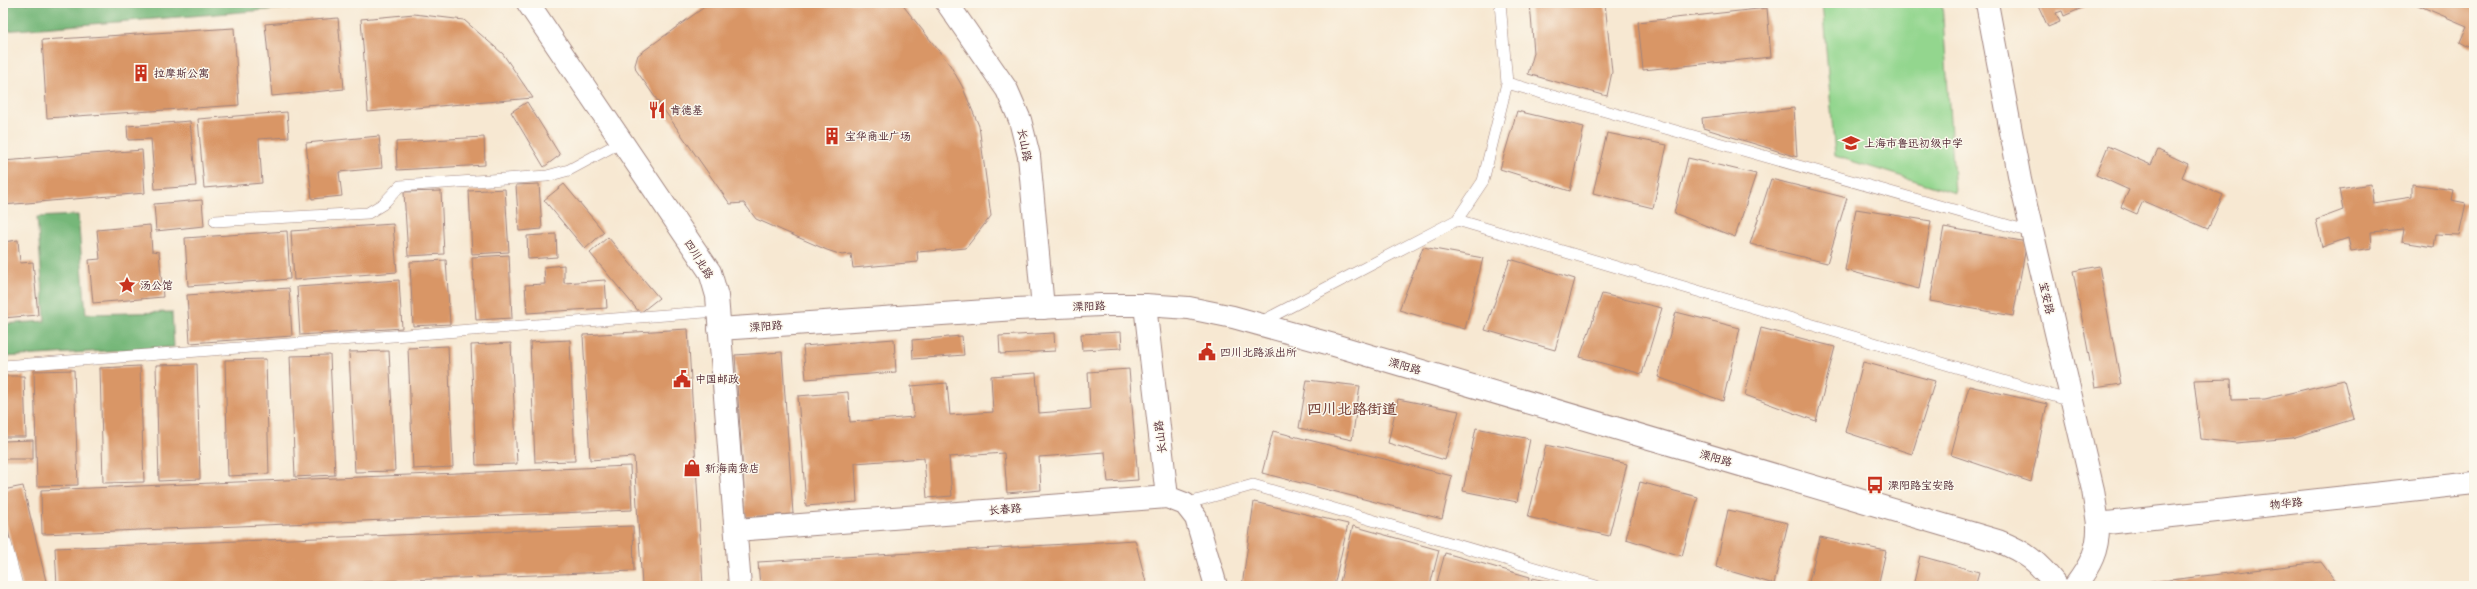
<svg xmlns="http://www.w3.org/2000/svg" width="2477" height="589" font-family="Delius,'LXGW WenKai TC',sans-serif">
  <rect width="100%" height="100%" fill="#fbf7ec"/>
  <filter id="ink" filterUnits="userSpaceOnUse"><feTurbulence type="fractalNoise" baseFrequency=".025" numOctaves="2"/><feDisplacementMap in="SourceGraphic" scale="8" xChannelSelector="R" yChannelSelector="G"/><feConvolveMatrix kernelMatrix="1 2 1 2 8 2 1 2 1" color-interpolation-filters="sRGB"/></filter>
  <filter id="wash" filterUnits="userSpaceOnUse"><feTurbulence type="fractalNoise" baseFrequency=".012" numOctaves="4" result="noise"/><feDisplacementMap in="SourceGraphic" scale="16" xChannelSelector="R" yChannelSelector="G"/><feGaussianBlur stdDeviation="0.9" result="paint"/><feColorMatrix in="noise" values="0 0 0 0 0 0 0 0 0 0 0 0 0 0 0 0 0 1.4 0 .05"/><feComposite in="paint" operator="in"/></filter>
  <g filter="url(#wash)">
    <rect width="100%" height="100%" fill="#f7e8d2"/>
    <!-- green -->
    <path fill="#93d68e" stroke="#6e7a5c" d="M1822,3h120l13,190 -120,-37z"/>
    <!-- forest -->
    <path fill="#76b779" stroke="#606b52" d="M3,3h257l32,5 -289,23z
      M78,215l8,99 86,-2 2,35 -171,10v-33l42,-3 -8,-104z"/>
    <g id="blocks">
      <!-- building -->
      <path fill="#d99666" d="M710,3h191l49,62 12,21 17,40 12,90 -25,32 -49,4 1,10 -65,6 -2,-14 -9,1 -15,-5 -71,-31 -12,-16 -14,1 -94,-134 -1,-5 3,-10z
        M1530,3h75l7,69 -5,24 -79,-22 6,-21z
        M2037,3h56l-29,13 -2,-5 -6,2 4,9 -12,5z
        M2413,3h61v38l-3,7 -11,-6 7,-16z
        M1767,8l4,49 -128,13 -5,-48z
        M414,14l50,6 39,34 30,44 -165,14 -7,-93z
        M338,18l6,71 -72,7 -7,-72z
        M234,28l5,77 -192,13 -5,-78z
        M527,102l33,53 -16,12 -33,-55z
        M1794,108l3,49 -94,-29 -1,-10z
        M1517,111l67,16 -14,64 -70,-22z
        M287,112l2,25 -30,2 3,44 -58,5 -6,-69z
        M190,121l6,65 -41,3 -4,-50 -23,1 -1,-14z
        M1607,133l60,12 -14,63 -60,-15z
        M379,136l3,32 -43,4 3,24 -30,3 -6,-56z
        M484,137l1,28 -88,5 -1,-28z
        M2108,146l43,19 7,-15 30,14 -6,13 41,18 -15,34 -65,-28 -6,13 -16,-7 8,-17 -33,-15z
        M142,150l3,43 -142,12v-44z
        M1688,158l68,16 -21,63 -61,-24z
        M1771,179l76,19 -20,65 -77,-19z
        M539,184l3,45 -23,2 -3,-46z
        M564,184l40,48 -19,17 -41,-49z
        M2371,184l2,19 39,-6v-13l41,6 -2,10 15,3 -7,32 -23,-1 -2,13 -32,-5 2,-13 -33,3 1,16 -21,3 -3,-13 -26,9 -6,-27 27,-10 -4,-21z
        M505,189l4,63 -37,2 -3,-63z
        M441,191l3,63 -36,2 -4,-64z
        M202,200l2,26 -48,5 -2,-27z
        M1856,209l75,12 -12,68 -74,-19z
        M393,224l4,48 -103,8 -3,-49z
        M150,225l2,26 7,1 4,45 -70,6 -4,-43 11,-1 -3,-29z
        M1944,227l83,15 -14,74 -83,-15z
        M287,231l3,48 -102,7 -3,-48z
        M556,234l1,23 -29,2 -1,-23z
        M608,237l51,61 -19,15 -50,-60z
        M18,240l2,23 13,-1 5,53 -35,3v-76z
        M1423,247l60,11 -18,71 -66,-19z
        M509,255l3,63 -36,2 -4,-63z
        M1510,259l65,20 -20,71 -70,-20z
        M446,260l4,64 -37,2 -3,-64z
        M564,265v18l41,-3 2,28 -80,5 -2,-28 20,-1 -1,-17z
        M2099,266l22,118 -26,4 -22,-117z
        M399,280l3,48 -102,7 -3,-48z
        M289,288l3,48 -102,7 -3,-48z
        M1602,294l60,14 -20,66 -62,-17z
        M1676,312l64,16 -17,73 -65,-24z
        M1761,328l74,19 -19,74 -71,-26z
        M688,329l15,257h-61l-8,-129 -44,3 -7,-125z
        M1121,332l1,16 -40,2 -1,-16z
        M1054,333l1,18 -55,3 -1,-18z
        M962,336l2,19 -51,4 -1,-19z
        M894,339l2,33 -90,7 -3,-33z
        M570,340l5,121 -40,1 -5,-120z
        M511,343l6,121 -41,1 -5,-120z
        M448,346l5,121 -40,2 -5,-121z
        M389,351l6,120 -40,1 -6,-120z
        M782,352l11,162 -47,3 -11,-162z
        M330,355l5,120 -40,2 -5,-121z
        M266,359l3,115 -41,2 -3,-116z
        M1863,362l72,19 -23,73 -67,-22z
        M197,364l3,115 -41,2 -3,-116z
        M140,366l4,116 -41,1 -3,-115z
        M1129,369l9,111 -30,2 -3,-30 -66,5 2,33 -34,3 -3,-40 -55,4 3,39 -25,2 -3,-40 -69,5 2,39 -51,4 -8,-110 50,-4 2,30 64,-5 -3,-31 36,-3 3,32 43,-3 -2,-36 45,-3 3,40 51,-4 -2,-37z
        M74,370l4,115 -41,1 -3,-115z
        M3,376h21l2,61h-23z
        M2231,379l1,21 33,-1 79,-19 10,39 -62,19 -56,5 -35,-4 -7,-59z
        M1307,380l53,6 -8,54 -53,-12z
        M1969,386l78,18 -16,78 -80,-27z
        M1398,399l61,12 -14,49 -57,-17z
        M1476,428l54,11 -13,63 -54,-11z
        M1273,431l179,45 -10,43 -180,-46z
        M33,440v19h-30v-18z
        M1546,445l81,19 -18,72 -81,-19z
        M630,466l2,44 -590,24 -1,-44z
        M1640,482l58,15 -16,59 -56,-17z
        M23,486l23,95 1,5h-25l-19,-75v-21z
        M1254,502l94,22 -14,62h-92z
        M1728,510l60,13 -14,61 -58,-17z
        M633,526l1,45 -374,15h-203l-2,-38z
        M1353,526l86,24 -9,36h-91z
        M1820,537l66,14 -8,35h-70z
        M1135,540l12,46h-387l-2,-24z
        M1445,553l85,24 -2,9h-92z
        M1920,556l59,16 -4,14h-62z
        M2321,562l15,20 1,4h-192v-3z
        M1533,578l28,7v1h-30z"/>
    </g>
  </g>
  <g filter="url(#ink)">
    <use href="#blocks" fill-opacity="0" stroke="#a0847e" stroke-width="1"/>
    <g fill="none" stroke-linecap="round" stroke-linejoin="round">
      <!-- service casing -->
      <g stroke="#a0847e" stroke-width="12">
        <path id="service" d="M1500,3l7,80
          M1457,220l26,-39 24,-98 524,149
          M215,221l153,-8 15,-9 17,-18 147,-10 22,-6 52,-28
          M1259,323l198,-103 614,181
          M3,366l715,-55
          M1185,504l68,-19 343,101"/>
      </g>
      <!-- pedestrian casing -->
      <g stroke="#a0847e" stroke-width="18">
        <path id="pedestrian" d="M3,544l11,42"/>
      </g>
      <!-- minor casing -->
      <g stroke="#a0847e" stroke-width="24">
        <path id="minor" d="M947,3l60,87 13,30 9,36 14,152
          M1987,3l33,177 73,310 5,34
          M1145,305l22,192
          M736,530l431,-33 18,7 11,14 20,68"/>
      </g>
      <!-- tertiary casing -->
      <g stroke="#a0847e" stroke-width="24">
        <path id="tertiary" d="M719,329l297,-20 85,-4h44l44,3 44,9 101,28 664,196c28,11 40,21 59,45
          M2075,586c15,-20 24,-36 23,-62l376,-41"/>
      </g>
      <!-- secondary casing -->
      <g stroke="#a0847e" stroke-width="24">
        <path id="secondary" d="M528,3l182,269 7,24 23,290"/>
      </g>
      <!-- service -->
      <use href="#service" stroke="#fff" stroke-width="11"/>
      <!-- pedestrian -->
      <use href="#pedestrian" stroke="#fff" stroke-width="17"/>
      <!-- minor -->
      <use href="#minor" stroke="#fff" stroke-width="22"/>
      <!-- tertiary -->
      <use href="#tertiary" stroke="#fff" stroke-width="22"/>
      <!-- secondary -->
      <use href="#secondary" stroke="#fff" stroke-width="22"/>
    </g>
  </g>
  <!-- icons -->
  <defs>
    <g id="building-bare" transform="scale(1.38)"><path d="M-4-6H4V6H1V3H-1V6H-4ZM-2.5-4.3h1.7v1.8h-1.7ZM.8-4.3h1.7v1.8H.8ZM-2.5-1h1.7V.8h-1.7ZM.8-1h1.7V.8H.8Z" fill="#c8321e" stroke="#fbf7ec" stroke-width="2.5" paint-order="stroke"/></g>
    <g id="restaurant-bare" transform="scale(1.38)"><path d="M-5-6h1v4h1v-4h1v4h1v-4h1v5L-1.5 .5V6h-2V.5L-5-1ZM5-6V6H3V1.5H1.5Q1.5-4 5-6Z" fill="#c8321e" stroke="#fbf7ec" stroke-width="2.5" paint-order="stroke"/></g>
    <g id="school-bare" transform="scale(1.38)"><path d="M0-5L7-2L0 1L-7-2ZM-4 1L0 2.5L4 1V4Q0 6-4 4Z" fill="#c8321e" stroke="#fbf7ec" stroke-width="2.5" paint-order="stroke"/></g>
    <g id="sight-bare" transform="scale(1.38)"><path d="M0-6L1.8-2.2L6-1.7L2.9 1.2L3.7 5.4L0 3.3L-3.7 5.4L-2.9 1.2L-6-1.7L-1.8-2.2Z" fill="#c8321e" stroke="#fbf7ec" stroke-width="2.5" paint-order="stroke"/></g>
    <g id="civic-bare" transform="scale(1.38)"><path d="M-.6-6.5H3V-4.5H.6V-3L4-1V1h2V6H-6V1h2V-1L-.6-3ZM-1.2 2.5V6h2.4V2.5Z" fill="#c8321e" stroke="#fbf7ec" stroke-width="2.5" paint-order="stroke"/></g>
    <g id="shop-bare" transform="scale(1.38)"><path d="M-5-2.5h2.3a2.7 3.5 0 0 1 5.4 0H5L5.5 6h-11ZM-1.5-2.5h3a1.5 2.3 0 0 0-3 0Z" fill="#c8321e" stroke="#fbf7ec" stroke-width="2.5" paint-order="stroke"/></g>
    <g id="bus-bare" transform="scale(1.38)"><path d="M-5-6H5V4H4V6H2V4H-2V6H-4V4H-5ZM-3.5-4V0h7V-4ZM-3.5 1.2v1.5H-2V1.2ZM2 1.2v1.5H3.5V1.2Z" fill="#c8321e" stroke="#fbf7ec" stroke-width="2.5" paint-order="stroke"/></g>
  </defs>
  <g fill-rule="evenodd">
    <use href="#building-bare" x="141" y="73"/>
    <use href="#restaurant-bare" x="657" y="110"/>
    <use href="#building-bare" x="832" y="136"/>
    <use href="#school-bare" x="1851" y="143"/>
    <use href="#sight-bare" x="127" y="285"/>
    <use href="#civic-bare" x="1207" y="352"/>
    <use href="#civic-bare" x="682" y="379"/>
    <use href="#shop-bare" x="692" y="468"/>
    <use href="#bus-bare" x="1875" y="485"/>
  </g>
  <g text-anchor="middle" stroke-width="3" stroke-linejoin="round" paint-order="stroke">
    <!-- poi labels -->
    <g font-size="11" fill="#4a1f2b" stroke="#fbf7ec" text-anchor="start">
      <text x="154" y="77">拉摩斯公寓</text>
      <text x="670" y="114">肯德基</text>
      <text x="845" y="140">宝华商业广场</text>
      <text x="1864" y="147">上海市鲁迅初级中学</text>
      <text x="140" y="289">汤公馆</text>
      <text x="1220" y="356">四川北路派出所</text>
      <text x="695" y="383">中国邮政</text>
      <text x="705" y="472">新海南货店</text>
      <text x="1888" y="489">溧阳路宝安路</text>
    </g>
    <!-- street labels -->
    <g font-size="11" fill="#4a1f2b" stroke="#fbf7ec">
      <text transform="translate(1025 145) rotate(79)" y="4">长山路</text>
      <text transform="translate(699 259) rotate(58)" y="4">四川北路</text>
      <text transform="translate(2047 298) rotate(77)" y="4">宝安路</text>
      <text transform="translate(1089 306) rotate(-2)" y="4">溧阳路</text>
      <text transform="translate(766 326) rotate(-4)" y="4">溧阳路</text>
      <text transform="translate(1405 366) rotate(16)" y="4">溧阳路</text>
      <text transform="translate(1160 437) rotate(-97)" y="4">长山路</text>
      <text transform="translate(1716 458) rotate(16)" y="4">溧阳路</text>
      <text transform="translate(2286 503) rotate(-6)" y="4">物华路</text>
      <text transform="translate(1005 509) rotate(-4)" y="4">长春路</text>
    </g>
    <!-- district labels -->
    <g font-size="15" font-weight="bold" fill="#7c4940" stroke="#fbf7ec">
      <text x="1352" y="414">四川北路街道</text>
    </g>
  </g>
  <!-- margin -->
  <rect width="2477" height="589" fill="none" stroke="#fbf7ec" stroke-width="16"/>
</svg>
